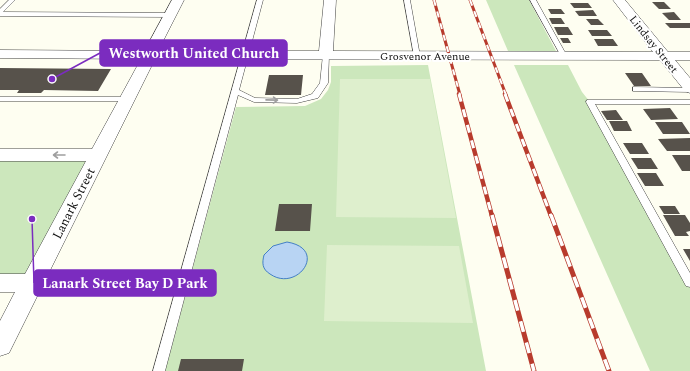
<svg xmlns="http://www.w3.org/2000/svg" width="690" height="371" font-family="Spectral,serif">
  <rect width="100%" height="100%" fill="#fefef1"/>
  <!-- green -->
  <path fill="#cce7bc" d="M486,0h43l27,51h-48z
    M428,65l58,306h-321l71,-264 69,-1 16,-7 7,-9 3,-8v-16z
    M514,65h54l14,27 8,10 100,181v88h-40z
    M0,155h98l-66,128h-32z"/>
  <!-- pitch -->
  <path fill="#deefcd" d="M340,79h90l26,139 -120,-1z
    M327,245l132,1 14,77 -149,-2z"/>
  <!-- water -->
  <path fill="#b8d4f3" stroke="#437fc6" d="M287,242c42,7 10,51 -17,32 -8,-5 -8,-11 -6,-19l9,-9z"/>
  <!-- building -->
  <path fill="#57524b" d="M652,2h12l7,7h-12z
    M570,3h18l4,5h-18z
    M548,9h13l4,5h-14z
    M593,10l4,6h-18l-4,-5z
    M674,12l7,8h-12l-7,-7z
    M549,18h12l4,6h-13z
    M586,19h12l6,6h-13z
    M665,23h25v5h-20z
    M554,27h14l5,8h-15z
    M588,30h19l5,6h-20z
    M560,38h8l3,5h-8z
    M594,39h19l5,7h-20z
    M0,68l111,1 -13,22 -54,-1 -3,3h-24l2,-3h-19z
    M625,73h17l9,13h-17z
    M269,75h34l-2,20h-36z
    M670,108l8,11 -27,1 -8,-11z
    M616,110l7,10h-16l-6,-9z
    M609,121h18l5,10h-18z
    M655,122h27l8,12h-27z
    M690,138v13h-23l-9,-12z
    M623,143h19l7,11h-19z
    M672,155h18v16h-8z
    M631,158h20l7,11h-20z
    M637,173h19l8,13h-19z
    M279,204h33l-2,27h-35z
    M659,206h16l5,8h-16z
    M663,215h22l5,8v8l-4,1 3,4h-14z
    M683,249h7v12z
    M181,359h63l-2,12h-64z"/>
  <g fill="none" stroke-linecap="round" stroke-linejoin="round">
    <!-- service casing -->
    <g stroke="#424242" stroke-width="1">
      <path id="service" d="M9,0h6l-12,12 167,1 3,2 -3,2 -170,-1v-7z
        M257,0h6l-24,90 16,8 42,1 15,-5 8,-11 3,-28 3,-2 3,2 -1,28 -10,15 -21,5 -43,-1 -16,-7 -73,276h-12z
        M404,0h6l10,56 -3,2 -3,-2z
        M530,0h6l31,56 -1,1h-4l-1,-1z
        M633,87l57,1v4l-54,-1h-3z
        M0,97h127l4,2 -4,2h-127z
        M587,100h103v4h-95l95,169v14l-4,-1 -100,-184z"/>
    </g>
    <!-- minor casing -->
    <g stroke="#424242" stroke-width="1">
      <path id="minor" d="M172,0h12l-26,51h161l5,-51h12l-3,51 320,1 -40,-52h12l43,52h22v8h-15l15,18v15l-5,-2 -25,-31 -500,-1 -5,-1 -1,-4 -7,-1 -2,-3z
        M0,50l139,1 5,1 2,3 -1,2 7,1 2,3 -145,292 -9,3v-35l15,-29h-15v-18h25l61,-113h-86v-12h92l49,-90 -141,-1z"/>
    </g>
    <!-- service -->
    <use href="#service" fill="#fff" fill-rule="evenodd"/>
    <!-- minor -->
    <use href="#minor" fill="#fff" fill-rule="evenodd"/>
    <!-- rail-far2 casing -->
    <g stroke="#b83b2d" stroke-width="3">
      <path id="rail-far2" d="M434,0l26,95
        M470,0l36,95"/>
    </g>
    <!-- rail-far1 casing -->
    <g stroke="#b83b2d" stroke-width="4.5">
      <path id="rail-far1" d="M459,94l33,122
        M505,94l46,122"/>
    </g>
    <!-- rail casing -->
    <g stroke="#b83b2d" stroke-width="5">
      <path id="rail" d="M492,215l42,156
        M551,215l58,156"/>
    </g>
    <!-- rail-far2 -->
    <use href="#rail-far2" stroke="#fff" stroke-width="2" stroke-dasharray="6" stroke-linecap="butt"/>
    <!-- rail-far1 -->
    <use href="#rail-far1" stroke="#fff" stroke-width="3" stroke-dasharray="8" stroke-linecap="butt"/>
    <!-- rail -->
    <use href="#rail" stroke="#fff" stroke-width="3.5" stroke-dasharray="11" stroke-linecap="butt"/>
  </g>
  <!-- one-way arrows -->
  <defs><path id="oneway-shaft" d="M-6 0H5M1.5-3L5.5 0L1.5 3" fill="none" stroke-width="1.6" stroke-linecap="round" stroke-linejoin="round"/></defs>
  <g stroke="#9f9f9f">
    <use href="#oneway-shaft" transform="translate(272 100) rotate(1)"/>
    <use href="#oneway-shaft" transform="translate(59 155) rotate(-180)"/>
  </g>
  <g text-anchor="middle" stroke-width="4" stroke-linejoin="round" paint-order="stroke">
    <!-- far-street labels -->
    <g font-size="11" fill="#0f0f0f" stroke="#fff">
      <text transform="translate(654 44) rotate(51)" y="4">Lindsay Street</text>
      <text x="425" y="60">Grosvenor Avenue</text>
    </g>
    <!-- street labels -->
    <g font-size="13" fill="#0f0f0f" stroke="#fff">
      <text transform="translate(73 203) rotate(-63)" y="5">Lanark Street</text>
    </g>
  </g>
  <!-- callouts -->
  <path fill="none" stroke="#7b2cbf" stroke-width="1.5" d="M52 79L100 53M32 219L34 283"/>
  <g fill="#7b2cbf" stroke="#fff" stroke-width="1.5">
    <circle cx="52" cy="79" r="4"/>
    <circle cx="32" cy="219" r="4"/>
  </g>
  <g fill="#7b2cbf" stroke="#7b2cbf" stroke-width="1.5">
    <rect x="100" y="40" width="187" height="26" rx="4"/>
    <rect x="34" y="270" width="182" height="26" rx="4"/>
  </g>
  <g font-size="14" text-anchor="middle" font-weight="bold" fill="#fff">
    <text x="194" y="58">Westworth United Church</text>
    <text x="125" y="288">Lanark Street Bay D Park</text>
  </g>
</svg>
